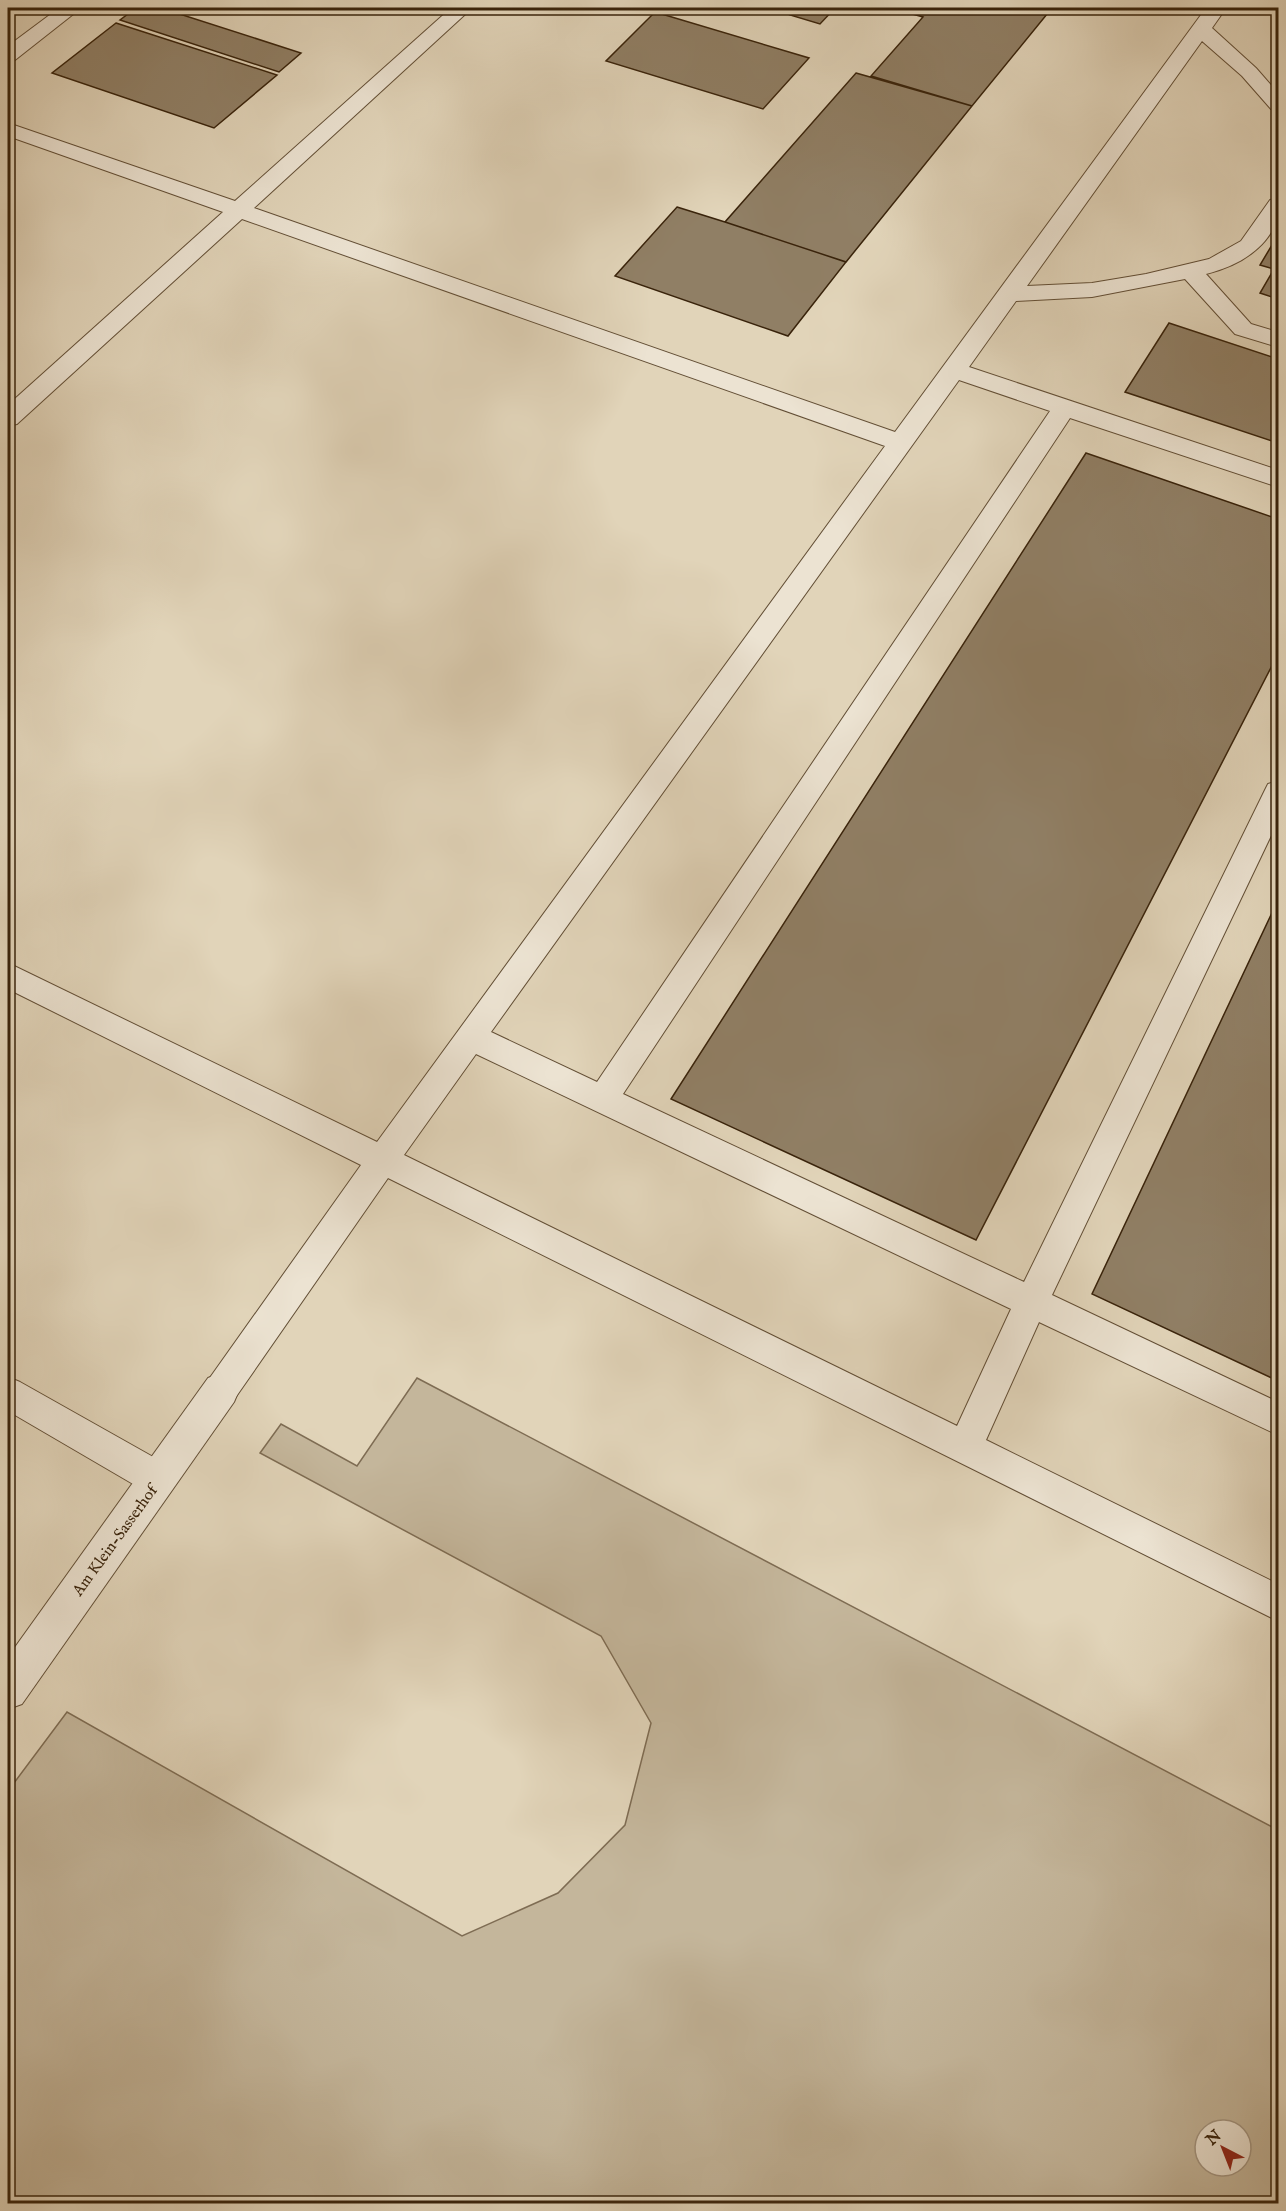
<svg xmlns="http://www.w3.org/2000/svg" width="1286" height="2211" font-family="'IM FELL English',serif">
  <rect width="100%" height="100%" fill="#e1d4b9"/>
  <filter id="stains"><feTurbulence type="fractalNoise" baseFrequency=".00333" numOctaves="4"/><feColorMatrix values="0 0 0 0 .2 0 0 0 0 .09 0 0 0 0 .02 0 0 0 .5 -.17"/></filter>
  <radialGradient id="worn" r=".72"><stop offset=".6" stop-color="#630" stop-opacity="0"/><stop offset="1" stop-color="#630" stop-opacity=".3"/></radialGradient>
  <!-- green -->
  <path fill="#c4b69b" stroke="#7e6c53" stroke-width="1.5" fill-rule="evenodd" d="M417,1378l861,452v373h-1270v-412l59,-79 395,224 96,-43 67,-68 26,-102 -50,-87 -341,-183 21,-29 76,42zM1205,2130h36v36h-36z"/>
  <!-- building -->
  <path fill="#907f65" stroke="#39230b" stroke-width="1.5" d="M136,8h25l140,45 -22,19 -159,-52z
    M797,8h38l-15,16 -30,-9z
    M897,8h155l-80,98 -101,-30 52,-59 -28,-8z
    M655,12l154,46 -46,51 -157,-48z
    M116,23l161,52 -63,53 -162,-55z
    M856,73l116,33 -126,156 -121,-40z
    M677,207l48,15 121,40 -58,74 -173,-60z
    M1278,235v64l-18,-6 14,-24 -14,-4z
    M1169,323l109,36v84l-153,-51z
    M1086,453l192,66v135l-302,586 -305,-141z
    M1278,900v481l-186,-87z"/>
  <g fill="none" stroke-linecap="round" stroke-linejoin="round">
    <!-- service casing -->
    <g stroke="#634f36" stroke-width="2">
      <path id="service" d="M59,8h22l-66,52 -7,2v-16z
        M451,8h21l-218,200 641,224 311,-424h20l-14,20 44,40 22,25v18l-7,-2 -29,-33 -40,-35 -175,245 65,-3 54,-9 63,-15 32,-18 29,-41 8,-2c5,42 -35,67 -72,76l45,50 27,8v15l-43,-13 -50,-55 -93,18 -76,4 -47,66 309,103v17l-208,-69 -447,676 401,188 240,-490 4,-8 10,-3v40l-226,474 226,107v33l-239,-113 -53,118 292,144v37l-890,-443 -155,223 -12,5 -12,-5 -5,-11 5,-11 152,-214 -353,-176v-26l369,179 508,-696 -643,-227 -225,205 -9,2v-21l215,-193 -215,-76v-13l227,78zM959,380l91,31 -453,671 -106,-50zM476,1054l535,255 -54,117 -553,-271z
        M8,1377l12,5 151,85 5,12 -5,12 -13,5 -13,-5 -137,-80z"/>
    </g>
    <!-- minor casing -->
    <g stroke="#634f36" stroke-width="2">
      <path id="minor" d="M221,1373l13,5 5,12 -5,12 -212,302 -14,5v-52l200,-279z"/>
    </g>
    <!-- service -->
    <use href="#service" fill="#ece3d2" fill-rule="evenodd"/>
    <!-- minor -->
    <use href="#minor" fill="#ece3d2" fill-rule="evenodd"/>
  </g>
  <g text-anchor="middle" stroke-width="4.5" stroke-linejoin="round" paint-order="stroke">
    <!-- street labels -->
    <g font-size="16" fill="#39230b" stroke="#ece3d2">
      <text transform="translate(114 1540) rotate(-54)" y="6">Am Klein-Sasserhof</text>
    </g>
  </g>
  <!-- margin -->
  <rect width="1286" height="2211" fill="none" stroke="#e1d4b9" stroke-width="30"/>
  <rect x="9" y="9" width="1268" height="2193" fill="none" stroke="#39230b" stroke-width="3"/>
  <rect x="15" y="15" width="1256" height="2181" fill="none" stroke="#39230b" stroke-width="1.5"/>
  <!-- north arrow -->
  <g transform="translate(1223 2148) rotate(318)"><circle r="28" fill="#ece3d2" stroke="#a49682" stroke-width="1.5"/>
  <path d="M0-4.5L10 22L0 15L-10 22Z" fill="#8f2418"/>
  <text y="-9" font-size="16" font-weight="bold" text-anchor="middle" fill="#39230b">N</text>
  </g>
  <rect width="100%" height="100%" filter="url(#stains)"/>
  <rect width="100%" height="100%" fill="url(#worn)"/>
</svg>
